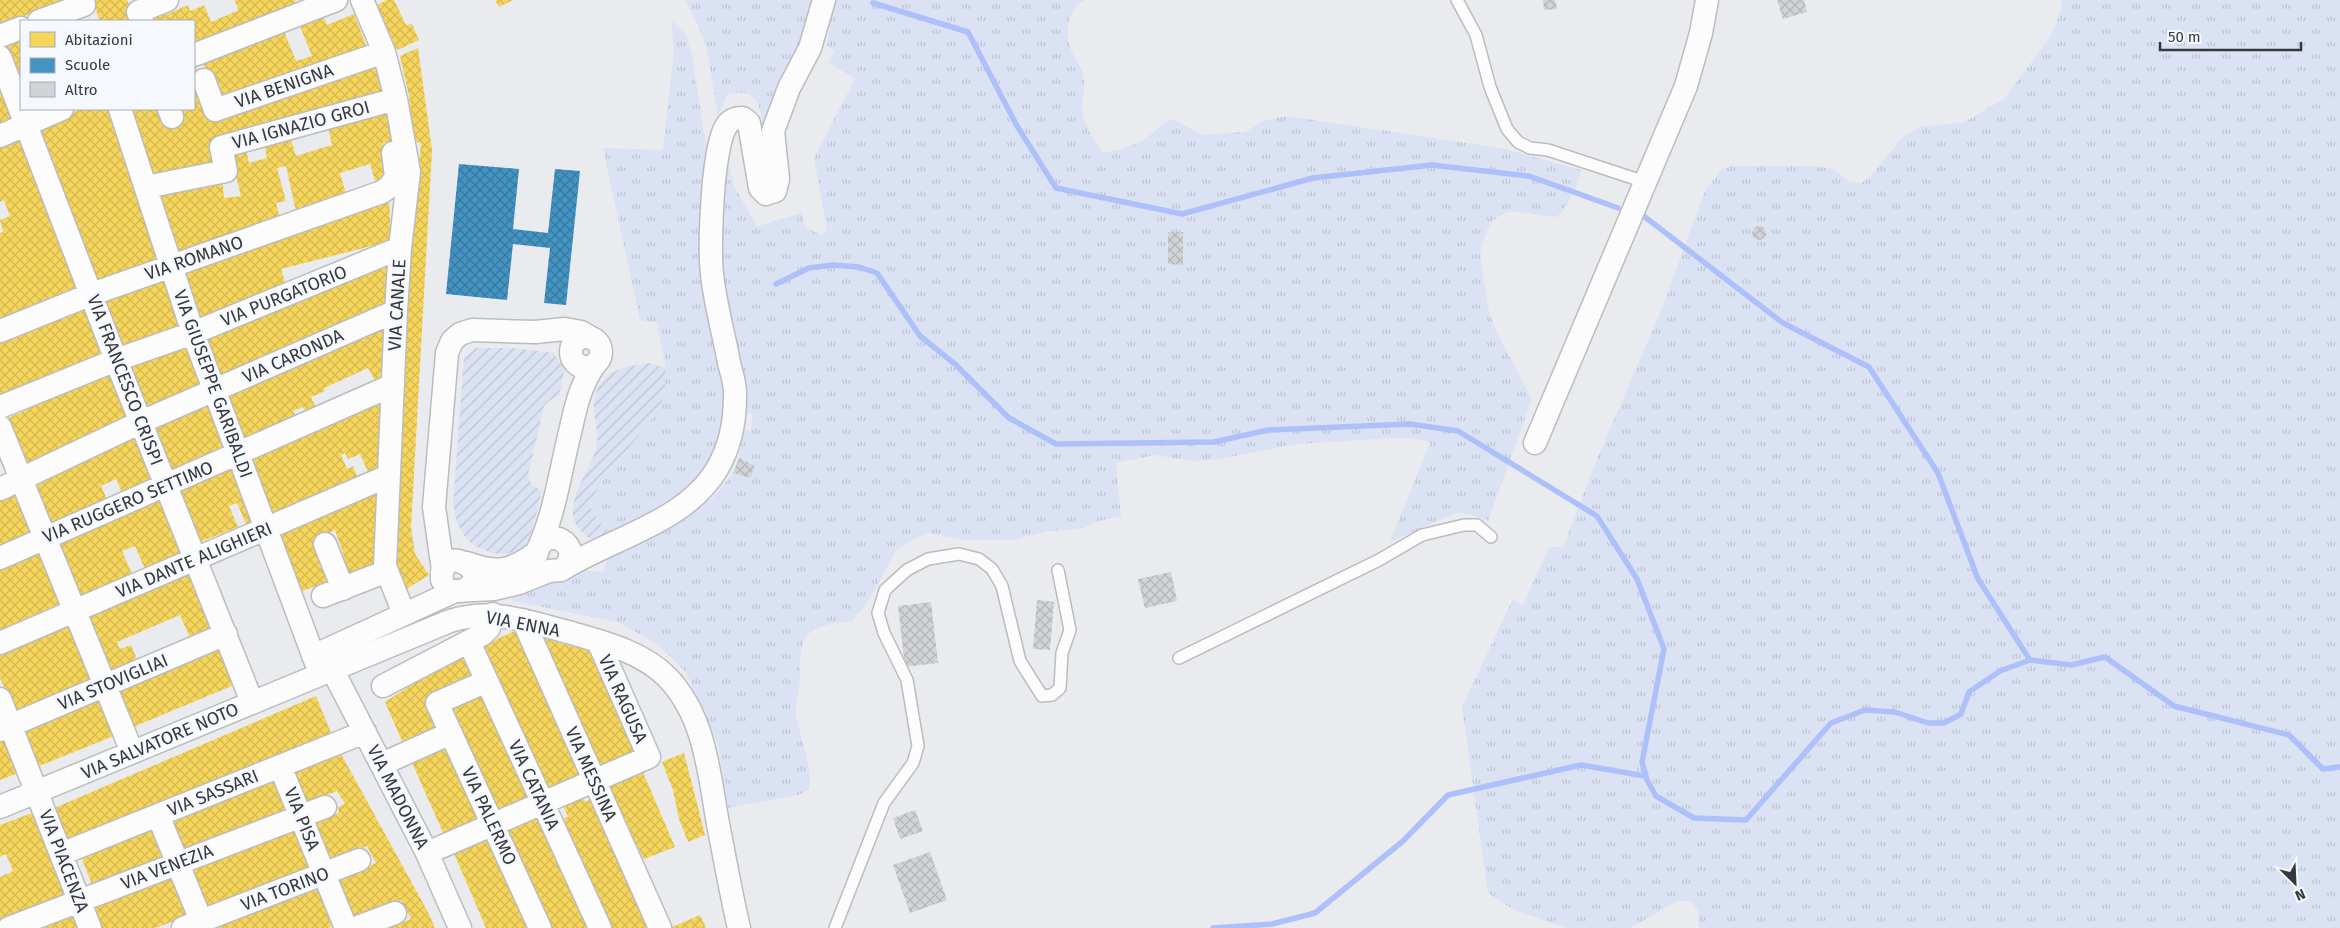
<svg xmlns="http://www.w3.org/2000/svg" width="2340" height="928" font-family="'Fira Sans',sans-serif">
  <defs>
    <pattern id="grass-tufts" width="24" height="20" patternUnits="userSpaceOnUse" patternTransform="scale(1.25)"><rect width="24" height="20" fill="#dbe2f3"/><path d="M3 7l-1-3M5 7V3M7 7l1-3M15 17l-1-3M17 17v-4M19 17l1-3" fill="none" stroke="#bdc3d1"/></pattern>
    <pattern id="garden-furrows" width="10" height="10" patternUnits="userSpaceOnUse" patternTransform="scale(1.25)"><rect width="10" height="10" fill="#dbe2f3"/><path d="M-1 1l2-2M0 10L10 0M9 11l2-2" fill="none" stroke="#bdc3d1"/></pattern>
    <pattern id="homes-cross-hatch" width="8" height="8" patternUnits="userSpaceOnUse" patternTransform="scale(1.25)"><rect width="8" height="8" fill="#f6d55c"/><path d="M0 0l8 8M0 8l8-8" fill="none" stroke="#d4b851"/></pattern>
    <pattern id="schools-cross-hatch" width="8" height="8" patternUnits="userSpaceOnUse" patternTransform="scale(1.25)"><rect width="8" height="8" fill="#4393c3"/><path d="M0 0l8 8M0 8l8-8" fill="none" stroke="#3979a0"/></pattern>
    <pattern id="building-cross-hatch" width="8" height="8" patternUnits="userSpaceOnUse" patternTransform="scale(1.25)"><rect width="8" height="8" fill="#d2d3d6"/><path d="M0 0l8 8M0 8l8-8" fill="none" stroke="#b5b6b9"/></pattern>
  </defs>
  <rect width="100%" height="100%" fill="#eaebef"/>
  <!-- grass -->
  <path fill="url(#grass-tufts)" d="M685,0h129l-13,39 -38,90c-2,-25 -7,-43 -36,-34l-9,21 -11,-66 -10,-27z
    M834,0h251c-17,7 -20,31 -15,47 3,10 11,18 13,28 3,10 -1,22 -1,31 0,16 11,33 20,46 14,0 34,-6 45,-15 10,-7 15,-14 26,-18l29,16 43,-3 18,-11 23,-5 215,32 80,22c-4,19 -11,32 -24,47l-46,-6 -11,4 -9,7 -9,22 -2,11 9,57 8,21 35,66 -44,122 -20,-7 -12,-1 -66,29 40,-99 -11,-4 -25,-1 -97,6 -83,16 -23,1 -36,-6 -39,8 5,53 -27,6 -10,6 -34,3 -37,9h-48l-36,-7 -11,4 -21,12 -28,51 -17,21c-45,5 -53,10 -52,56 0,12 -6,26 -4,38 4,25 17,50 13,75l-11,5 -70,13 -10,-64 -33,-73 -28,-27 -39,-22 -106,-21v-7l59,-24 33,2 4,-19 105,-55 20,-25 17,5 5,-12 -16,-8 5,-28 7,1 2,-17 -9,-2 -26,-164 9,-89 8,29 22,38 45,-13 3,14 16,8 6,-5 -13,-72 41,-79 -27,-17 7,-12 -8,-4z
    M2061,0h279v928h-641l-1,-17 -7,-10h-13l-48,27h-63l-53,-18 -26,-17 -26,-186 51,-108 10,6 26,-58h14l37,-95 62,-144 44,-119 16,-20 11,-3h77l24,3 16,13 11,1 9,-6 32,-39 18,-11 44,-5 40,-23 46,-62 12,-29z
    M671,20l15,15 6,21 15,96 18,239 -5,58 -28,41 -79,44c-12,-6 -17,-16 -23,-28l16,-32 58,-77 2,-29 -9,-45 -17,-3 -37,-172 60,2 11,-98z"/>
  <!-- garden -->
  <path fill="url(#garden-furrows)" d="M476,348h37l40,5 12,16 -6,26 -9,5 -6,6 -16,69 3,9 11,7c-4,13 -9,46 -18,55 -7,6 -15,9 -24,8 -31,-4 -44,-22 -47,-51l11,-145z
    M649,363l17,5c-1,9 0,22 -3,30 -17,41 -58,65 -73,108 6,12 11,22 23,28l-23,5c-9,-8 -18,-15 -17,-28 0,-23 22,-48 24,-69 1,-24 -12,-43 9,-65 11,-10 29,-12 43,-14z"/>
  <!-- homes -->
  <path fill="url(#homes-cross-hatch)" d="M0,0h67l-67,25z
    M92,0h35l8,21h-35z
    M234,0h61l1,3 -102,43v-25h-46l13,-15 4,9 23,-10 2,6 14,-6 7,17 28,-12z
    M387,0h7l12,25 6,-1 7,16 -22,10 -20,-45z
    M495,0h18l-14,7z
    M354,14l13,34 -147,55 -18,-43 81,-31 13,32 16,-5 -13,-32 24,-9 4,10z
    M21,41v50l-15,-45z
    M418,48l14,102 -21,377 4,27 14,21 -24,15 -13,-33 16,-274 13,-140 -7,-2 -5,-45 -9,-40z
    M194,62l7,19 5,35 168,-52 9,32 -169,50 6,21 -67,14 -25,-72h66z
    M0,76l18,42 -18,8z
    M387,107l9,35 -13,1 8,35 -15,6 -6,-20 -30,9 6,21 -50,18 -10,-46 -9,2 9,33 -10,2 4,15 -103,37 -20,-66 65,-12 2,21 17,-2 -12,-46 16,-5 4,18 18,-5 -4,-18 26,-7 7,23 36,-11 -5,-22z
    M81,109h29l48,153 -62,23 -61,-158z
    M19,135l65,153 -84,35v-90l3,-1 -3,-12 10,-4 -6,-16 -4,2v-59z
    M389,197l2,44 -110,28 5,16 -85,33 -19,-49z
    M390,262l-1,42 -169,74 -14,-39z
    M165,277l18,51 -62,22 -17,-50z
    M88,306l20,48 -108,45v-57z
    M387,324l-3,57 -7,3 -9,-16 -44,20 1,3 -14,6 6,14 -10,4 -4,-8 -10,4 4,8 -54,23 -19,-48z
    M187,342l19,47 -62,24 -18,-47z
    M111,372l20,46 -105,45 -18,-45z
    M385,396l-6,70 -11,6 -8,-18 -12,5 -3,-6 -4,2 6,14 6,-3 4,10 -89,40 -18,-57z
    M209,404l18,45 -55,25 -21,-45z
    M138,433l18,48 -33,14 -7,-16 -15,7 7,16 -58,25 -18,-45z
    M230,467l22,54 -6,3 -9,-21 -8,3 9,21 -41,16 -22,-54z
    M14,490l19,46 -33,14v-54z
    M378,493l-3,71 -32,12 -8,-16 9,-4 -9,-26 -19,9 16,41 -35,13 -19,-57z
    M162,499l23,53 -40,17 -10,-23 -13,5 10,23 -53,23 -23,-53z
    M38,551l23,52 -61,27v-63z
    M193,572l23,56 -26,10 -10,-23 -63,27 3,7 11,-4 7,17 -29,12 -24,-58z
    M68,624l24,55 -77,33 -15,-34v-24z
    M519,629l65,144 -37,17 -65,-144z
    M539,637l50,14 47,102 -36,16z
    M223,645l16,38 -106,44 -16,-38z
    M463,652l14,24 -49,25 14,31 -37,16 -20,-46z
    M482,690l50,107 -35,17 -49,-106z
    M316,696l15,37 -265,107 -14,-31z
    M99,698l15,38 -75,30 -16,-38z
    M4,737l14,36 -18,7v-42z
    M446,740l36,80 -37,17 -36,-81z
    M340,752l89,162 6,14h-49l25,-9 -10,-19 -48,19 -16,-41 39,-15 -9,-17 -37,13 -15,-37 24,-9 -1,-6 7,-3 -8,-13 -30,12 -16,-32z
    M684,753l21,82 -17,7 -9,-23 -6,-29 -11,-28z
    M642,770l33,77 -31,12 -39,-74z
    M279,776l12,33 -107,42 -12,-33z
    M582,794l3,8 7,-4 58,130h-39l-49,-109 6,-2 -6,-14z
    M32,813l34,85 -66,26v-47l13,-6 -7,-17 -6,3v-32z
    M540,814l49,114h-40l-45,-97z
    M154,825l12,33 -73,29 -13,-33z
    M296,830l15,39 -106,40 -14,-38z
    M489,835l41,93h-44l-33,-77z
    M173,877l15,39 -33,12h-54l-8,-20z
    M320,885l16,40 -8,3h-113l-1,-2z
    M74,915l5,13h-38z
    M700,915l6,13h-36z"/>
  <!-- schools -->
  <path fill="url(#schools-cross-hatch)" d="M459,164l60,5 -6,60 35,4 7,-64 25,2 -14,134 -22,-2 6,-55 -37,-4 -6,56 -61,-6z"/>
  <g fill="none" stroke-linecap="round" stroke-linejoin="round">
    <!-- stream -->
    <path stroke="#adc0fa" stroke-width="5.5" d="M873,3l95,29 49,94 39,62 126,26 131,-36 119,-13 97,11 89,32
      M1645,217l138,106 86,44 69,106 40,106 52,81
      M776,284l33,-16 24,-3 26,2 18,6 43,63 36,29 53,53 47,26 158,-2 54,-12 142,-6 48,7 139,85 40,63 27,70 -22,113 5,18 9,16 38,22 52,2 85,-97 34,-13 30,2 33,11h16l17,-9 8,-22 31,-21 30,-11 41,5 34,-8 69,49 115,29 34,34 17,-2
      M1213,928l59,-4 43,-11 88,-72 45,-46 133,-30 64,11"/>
  </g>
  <!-- building -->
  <path fill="url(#building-cross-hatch)" d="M1543,0h12l2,9 -13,1z
    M1777,0h27l3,12 -24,7z
    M1752 233a7 7 0 1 1 14 0a7 7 0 1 1-14 0Z
    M1168,232h15v33l-15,-1z
    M739,458l16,8 -5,12 -17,-5z
    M1171,572l6,29 -32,7 -7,-29z
    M1037,600l17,2 -4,48 -17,-1z
    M931,602l7,61 -33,4 -7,-61z
    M915,810l8,21 -23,8 -7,-21z
    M930,852l17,48 -37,13 -17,-48z"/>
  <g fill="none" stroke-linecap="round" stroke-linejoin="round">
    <!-- lane casing -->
    <g stroke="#bbbcbf" stroke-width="14">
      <path id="lane" d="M1457,0l19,35 14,52 17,42 11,13 12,6 18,2 97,32
        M1179,658l200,-98 43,-25 42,-10h13l14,12
        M835,928l49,-125 29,-40 5,-17 -11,-66 -23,-47 -6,-20 7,-23 22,-20 21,-11 31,-5 20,5 13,10 10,17 18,75 22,35 10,-1 8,-7 2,-35 8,-23 -12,-60"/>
    </g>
    <!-- street casing -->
    <g stroke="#bbbcbf" stroke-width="25">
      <path id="street" d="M362,0l22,52 12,47 13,73 -9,76 -4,63 -11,255 19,48
        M39,21l45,-16
        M142,21l-4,-9 29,-12
        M0,36l21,-8
        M194,55l142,-55
        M0,57l116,303 136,342
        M204,80l11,30 169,-58
        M120,109l73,224 126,338
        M169,109l3,8
        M0,136l62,-27
        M146,187l80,-16 -5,-24 175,-48
        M0,331l92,-37 290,-102 7,-5 7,-10 -3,-24
        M571 352a15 15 0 1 1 30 0a15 15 0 1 1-30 0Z
        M0,407l116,-47 77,-27 207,-85
        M0,427l132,325
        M1535,443l151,-357 15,-53 6,-33
        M0,489l141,-67 255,-111
        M325,544l18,45
        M540,545c16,-37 21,-78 31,-117 5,-23 10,-44 24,-64
        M537,553c7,-31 49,-8 27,15
        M0,558l393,-173
        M467,563c31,11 43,9 70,-11
        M443,570l-9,-63 13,-154 5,-12 8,-7 12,-4 63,2 30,-3 16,3 12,7
        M442,580c-5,-41 58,-7 20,11
        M323,596l64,-25
        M523,620l137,308
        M469,642l131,286
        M0,643l388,-167
        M313,656l142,-65 39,-2 25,-6 30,-12 12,-1c50,-32 124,-47 156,-101 13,-22 18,-47 18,-72 1,-11 -3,-23 -6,-34 -5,-29 -14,-59 -17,-89 -3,-26 0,-130 15,-149 4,-6 9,-7 16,-7l6,5 11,65 6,6 9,-3 3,-12 -5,-48 16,-43 21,-40 14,-48
        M332,669l95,184 33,75
        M487,681l-50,22 103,225
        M383,686l100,-52 6,-6 4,-14
        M0,699l90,229
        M0,730l226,-96
        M382,764l69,-31
        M280,766l66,162
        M0,807l450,-186c43,-13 76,0 118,11 34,10 73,19 99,45 38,39 42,96 51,147 7,35 13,70 21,104
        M158,815l46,113
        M427,853l222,-96 -51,-116
        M61,854l304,-122
        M9,928l316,-121
        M183,928l176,-68
        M355,928l40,-15"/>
    </g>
    <!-- lane -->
    <use href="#lane" stroke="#fcfcfd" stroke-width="11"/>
    <!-- street -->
    <use href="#street" stroke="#fcfcfd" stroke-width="22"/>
  </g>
  <g text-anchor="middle" stroke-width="5" stroke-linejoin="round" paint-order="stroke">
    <!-- street labels -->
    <g font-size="18" fill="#37383b" stroke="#f5f8ff">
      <text transform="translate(284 86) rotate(-19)" y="6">VIA BENIGNA</text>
      <text transform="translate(301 125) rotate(-15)" y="6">VIA IGNAZIO GROI</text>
      <text transform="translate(194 258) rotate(-19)" y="6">VIA ROMANO</text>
      <text transform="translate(284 296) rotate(-22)" y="6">VIA PURGATORIO</text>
      <text transform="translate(397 305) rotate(-87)" y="6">VIA CANALE</text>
      <text transform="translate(293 356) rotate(-24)" y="6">VIA CARONDA</text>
      <text transform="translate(125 380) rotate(69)" y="6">VIA FRANCESCO CRISPI</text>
      <text transform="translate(213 384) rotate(70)" y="6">VIA GIUSEPPE GARIBALDI</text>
      <text transform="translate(128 502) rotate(-23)" y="6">VIA RUGGERO SETTIMO</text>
      <text transform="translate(194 560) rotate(-23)" y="6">VIA DANTE ALIGHIERI</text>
      <text transform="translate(523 624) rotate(11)" y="6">VIA ENNA</text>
      <text transform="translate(113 682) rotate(-23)" y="6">VIA STOVIGLIAI</text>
      <text transform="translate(623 699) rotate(66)" y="6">VIA RAGUSA</text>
      <text transform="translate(160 741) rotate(-23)" y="6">VIA SALVATORE NOTO</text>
      <text transform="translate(591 774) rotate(66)" y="6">VIA MESSINA</text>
      <text transform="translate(534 785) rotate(65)" y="6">VIA CATANIA</text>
      <text transform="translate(213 793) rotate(-22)" y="6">VIA SASSARI</text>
      <text transform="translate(398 797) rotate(63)" y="6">VIA MADONNA</text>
      <text transform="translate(489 816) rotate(65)" y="6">VIA PALERMO</text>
      <text transform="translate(302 819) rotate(68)" y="6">VIA PISA</text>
      <text transform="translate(64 861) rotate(69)" y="6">VIA PIACENZA</text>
      <text transform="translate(167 867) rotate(-21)" y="6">VIA VENEZIA</text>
      <text transform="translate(285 889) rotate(-21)" y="6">VIA TORINO</text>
    </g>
  </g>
  <!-- legend -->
  <rect x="20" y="20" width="175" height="90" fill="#f5f8ff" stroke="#a9abb1"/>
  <rect x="30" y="32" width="25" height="15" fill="#f6d55c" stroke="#a9abb1"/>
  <text x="65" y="45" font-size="15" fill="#37383b">Abitazioni</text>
  <rect x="30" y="58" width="25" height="15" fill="#4393c3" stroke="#a9abb1"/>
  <text x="65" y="70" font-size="15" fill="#37383b">Scuole</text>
  <rect x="30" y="82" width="25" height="15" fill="#d2d3d6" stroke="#a9abb1"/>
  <text x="65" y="95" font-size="15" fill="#37383b">Altro</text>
  <!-- north arrow -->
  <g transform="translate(2295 883) rotate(156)" stroke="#f5f8ff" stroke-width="4" paint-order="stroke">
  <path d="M0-4L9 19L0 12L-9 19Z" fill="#37383b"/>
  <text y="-8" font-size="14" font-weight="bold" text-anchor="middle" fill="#37383b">N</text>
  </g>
  <!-- scale -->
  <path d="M2160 42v8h141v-8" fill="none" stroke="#37383b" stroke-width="2.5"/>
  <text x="2168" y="42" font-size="15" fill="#37383b" stroke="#f5f8ff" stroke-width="4" paint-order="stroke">50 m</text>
</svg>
